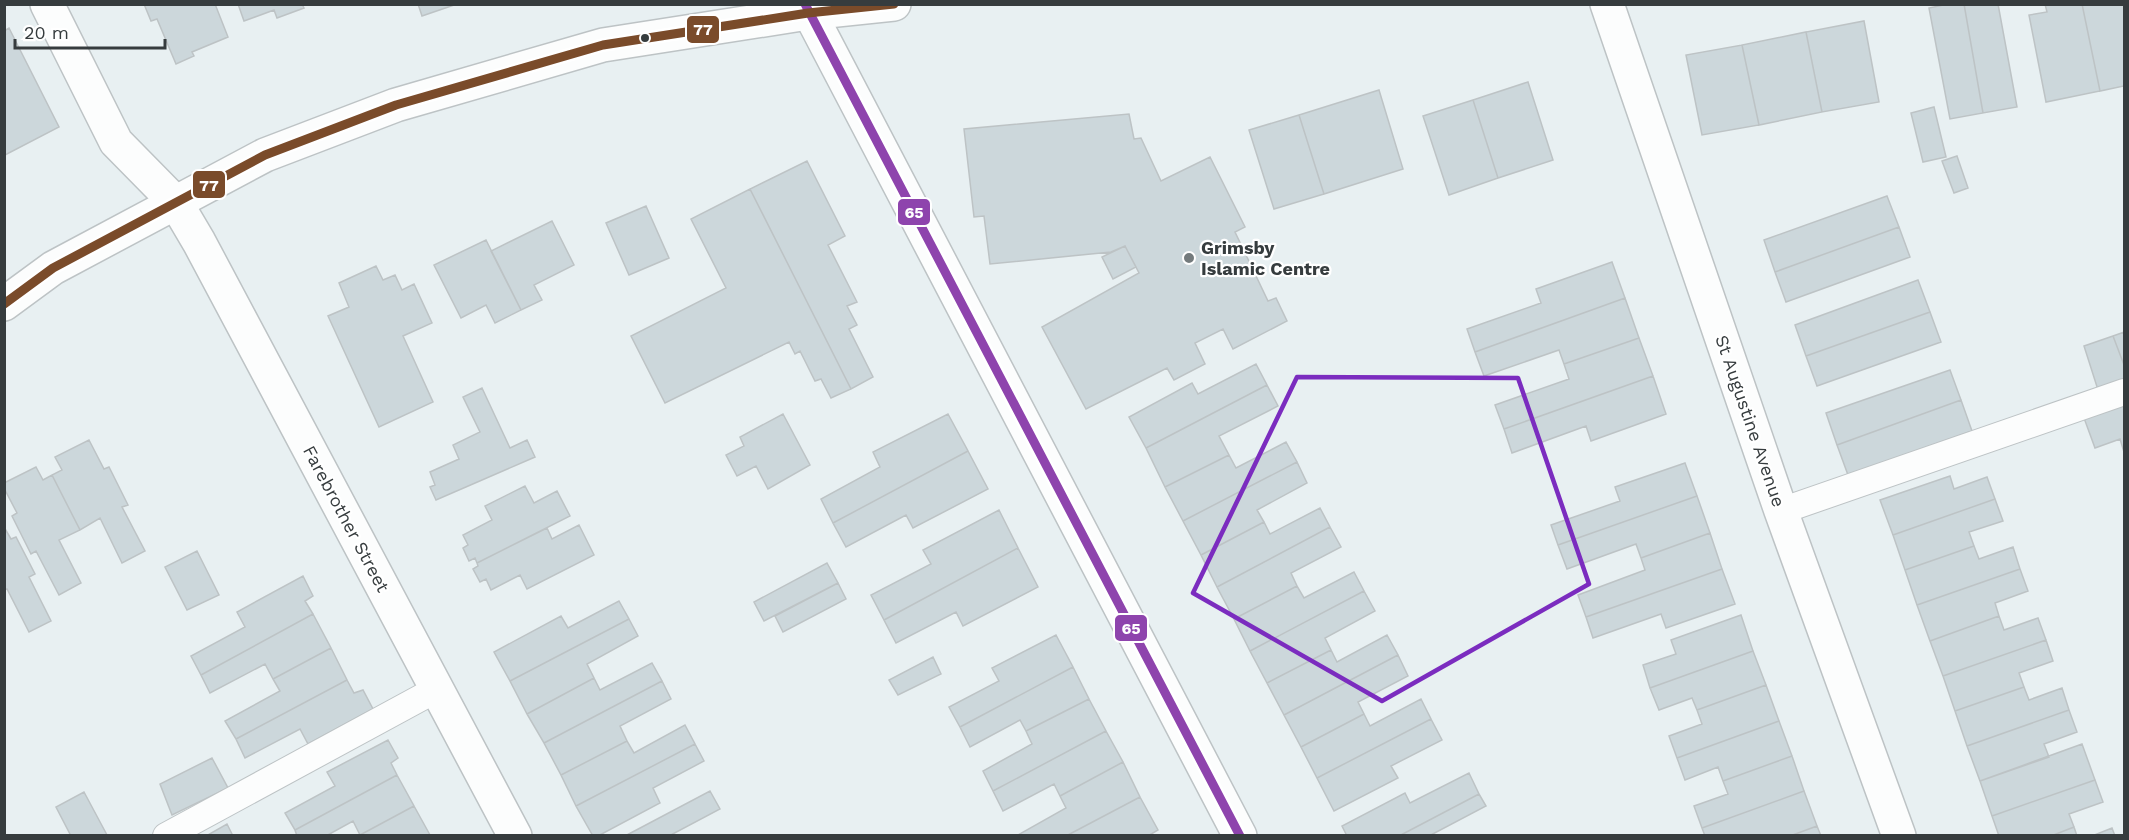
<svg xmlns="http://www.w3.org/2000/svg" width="2129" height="840" font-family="'Work Sans',sans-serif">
  <rect width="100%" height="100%" fill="#e8f0f2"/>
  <!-- building -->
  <path fill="#ccd7db" stroke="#bdc3c5" stroke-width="1.5" d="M144,4h71l13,33 -36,15 2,4 -18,8 -19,-45 -6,2z
    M238,4h64l2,4 -27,10 -3,-8 -30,11z
    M418,4h39l-35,12z
    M1948,4h16l19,109 -33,6 -21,-111z
    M1964,4h34l19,103 -34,6z
    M2045,4h37l18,87 -54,11 -17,-87 18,-3z
    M2082,4h42v82l-24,5z
    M1864,21l15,81 -57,10 -16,-80z
    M9,28l50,99 -54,28 -1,-124z
    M1806,32l16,80 -63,13 -17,-80z
    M1742,45l17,80 -57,10 -16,-80z
    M1528,82l25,78 -55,18 -25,-78z
    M1379,90l24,79 -79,25 -25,-79z
    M1473,100l25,78 -49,17 -26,-79z
    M1934,107l12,50 -23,5 -12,-49z
    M1129,114l5,25 7,-1 20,43 49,-24 35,70 -10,5 33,69 8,-3 11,23 -54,28 -10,-20 -28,14 10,21 -31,16 -7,-12 -81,41 -44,-82 97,-54 -14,-27 -14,6 -121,12 -6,-48 -10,1 -10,-88z
    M1299,115l25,79 -50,15 -25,-79z
    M1957,156l11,32 -14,5 -12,-32z
    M807,161l38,75 -17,9 29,57 -10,4 10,19 -8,4 24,48 -22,12 -101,-200z
    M750,189l101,200 -20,9 -10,-19 -6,2 -15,-30 -5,3 -6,-12 -124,61 -34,-67 95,-48 -35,-69z
    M1887,196l12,31 -124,45 -11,-32z
    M646,206l23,52 -40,17 -23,-52z
    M552,221l22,44 -40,20 8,15 -21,10 -30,-59z
    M1899,227l11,30 -124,45 -11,-30z
    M486,240l35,70 -26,13 -9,-18 -25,13 -27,-53z
    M1125,246l11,21 -23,12 -11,-22z
    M1612,262l13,36 -150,54 -8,-23 74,-26 -5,-14z
    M376,266l7,14 12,-5 7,15 12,-6 18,39 -29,13 30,66 -54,25 -51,-111 21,-9 -10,-24z
    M1918,280l12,32 -124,44 -11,-31z
    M1625,298l14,40 -75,26 -5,-14 -75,26 -9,-24z
    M1930,312l11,30 -124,44 -11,-30z
    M2124,332v33l-11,-29z
    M2113,336l11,29v18l-25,10 -15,-47z
    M1639,338l14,38 -149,53 -9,-24 74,-26 -5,-15z
    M1256,364l11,21 -121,63 -17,-31 63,-34 6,11z
    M1950,370l11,30 -124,45 -11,-32z
    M1653,376l13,38 -75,27 -5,-15 -74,27 -8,-24z
    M1267,385l11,21 -59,30 10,19 -64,32 -19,-39z
    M482,388l28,60 17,-8 8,17 -99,43 -6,-13 5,-2 -5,-13 29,-13 -6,-14 27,-13 -17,-35z
    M1961,400l11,31 -124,44 -11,-30z
    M2124,403v49l-4,-13 -25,9 -11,-30z
    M783,414l27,51 -42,24 -12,-23 -19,10 -11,-21 18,-9 -4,-9z
    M948,414l20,37 -135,72 -12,-24 59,-32 -7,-15z
    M89,440l15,29 5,-2 19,38 -6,2 23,44 -23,12 -22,-45 -20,12 -28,-55 10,-5 -7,-13z
    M1286,442l11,20 -114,59 -18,-34 64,-32 7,13z
    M968,451l20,38 -75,39 -7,-13 -60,32 -13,-24z
    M1297,462l10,21 -50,27 7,12 -63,33 -18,-34z
    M1685,463l12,33 -139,49 -7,-20 69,-24 -5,-14z
    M36,467l7,13 9,-5 28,55 -21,10 22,43 -22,12 -23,-44 -5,3 -19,-38 5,-3 -13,-25v-5z
    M1950,476l4,13 33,-12 8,22 -102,36 -13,-35z
    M525,486l9,17 23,-12 13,25 -93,47 -2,-5 -6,3 -6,-13 5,-3 -5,-10 29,-15 -7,-14z
    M1697,496l13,37 -69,25 -5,-14 -69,25 -9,-24z
    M1995,499l8,22 -34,11 5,14 -69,24 -12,-35z
    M1320,508l10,19 -113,60 -16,-32 63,-33 6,12z
    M999,510l19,38 -134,72 -13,-25 60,-31 -8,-14z
    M579,525l15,30 -67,34 -7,-14 -29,15 -5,-11 -6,3 -7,-13 5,-3 -1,-3 70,-35 5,11z
    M4,527l7,12 5,-2 19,37 -6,3 22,44 -22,11 -22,-43 -3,1z
    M1330,527l11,20 -50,26 6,13 -63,33 -17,-32z
    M1710,533l12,36 -136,48 -8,-22 67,-25 -4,-12z
    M1974,546l5,13 34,-12 7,22 -103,36 -12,-35z
    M1018,548l20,39 -75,39 -7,-14 -60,31 -12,-23z
    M197,551l22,44 -32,15 -22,-43z
    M827,563l11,20 -74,38 -10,-19z
    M1722,569l13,35 -69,24 -5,-14 -68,24 -7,-21z
    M2020,569l8,22 -33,12 4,13 -69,25 -13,-36z
    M1354,572l10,19 -114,60 -16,-32 63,-33 7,12z
    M303,576l10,20 -8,5 8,13 -112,61 -10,-19 54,-29 -8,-15z
    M838,583l8,16 -63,33 -8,-16z
    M1364,591l11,20 -50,27 6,12 -64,33 -17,-32z
    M619,601l10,18 -119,62 -16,-29 67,-36 7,12z
    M313,614l18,34 -58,31 -8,-15 -55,29 -9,-18z
    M1741,615l12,36 -103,37 -7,-23 33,-11 -5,-14z
    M1999,616l5,14 34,-12 8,22 -103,36 -13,-35z
    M629,619l9,17 -51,28 7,14 -67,36 -17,-33z
    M1056,635l17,32 -113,60 -11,-20 50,-26 -7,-13z
    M1387,635l11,20 -114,60 -17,-32 64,-33 6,12z
    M2046,640l7,21 -34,12 5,14 -69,24 -12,-35z
    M331,648l16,32 -111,59 -11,-18 55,-30 -7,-12z
    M1753,651l13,34 -69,25 -5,-12 -33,12 -9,-22z
    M1398,655l10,21 -50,26 6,12 -63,33 -17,-32z
    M933,657l8,17 -43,21 -9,-15z
    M652,663l10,18 -118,62 -17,-29 67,-36 6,12z
    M1073,667l16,32 -63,32 -6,-11 -50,27 -10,-20z
    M347,680l7,13 9,-3 10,19 -65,35 -8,-15 -55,29 -9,-19z
    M662,681l9,18 -51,27 7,15 -66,34 -17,-32z
    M1766,685l13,36 -102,37 -8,-22 33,-12 -5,-14z
    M2024,687l5,13 33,-12 7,22 -102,36 -12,-35z
    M1089,699l17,32 -113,60 -10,-20 49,-27 -6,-13z
    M1421,699l10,20 -114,59 -16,-31 63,-33 6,12z
    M2069,710l8,22 -33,12 5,13 -69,24 -13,-35z
    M1431,719l11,21 -51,26 7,12 -64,33 -17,-33z
    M1779,721l13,35 -69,25 -5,-14 -33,13 -8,-22z
    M685,725l10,19 -119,62 -15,-31 66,-34 7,12z
    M1106,731l17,31 -63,34 -6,-12 -51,27 -10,-20z
    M388,740l10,18 -7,5 6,12 -102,55 -10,-17 50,-27 -8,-14z
    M695,744l9,17 -51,27 7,15 -62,33h-5l-17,-30z
    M2082,744l13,36 -103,36 -12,-35z
    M1792,756l12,35 -102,37 -8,-22 34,-12 -5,-13z
    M212,758l16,30 -56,27 -12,-31z
    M1123,762l17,35 -74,39h-50l50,-28 -6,-12z
    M1469,773l10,21 -80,42h-52l-5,-10 63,-33 5,10z
    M397,775l17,31 -54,29 -7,-14 -27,15h-29l-2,-6z
    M2095,780l8,22 -34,12 5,13 -23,9h-52l-7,-20z
    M710,791l10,18 -51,27h-44z
    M1804,791l13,35 -27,10h-85l-3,-8z
    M84,792l23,43 -36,1 -15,-29z
    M1479,794l7,12 -57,30h-30z
    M1140,797l18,33 -10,6h-82z
    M414,806l16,29 -69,1 -1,-1z
    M227,824l6,12h-27z
    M1817,826l4,10h-31z
    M2074,827l3,9h-26z
    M2112,828l3,8h-23z"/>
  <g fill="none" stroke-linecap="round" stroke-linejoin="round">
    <!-- lane casing -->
    <g stroke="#bdc3c5" stroke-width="28">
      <path id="lane" d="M1781,511l343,-119
        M166,836l271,-147"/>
    </g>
    <!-- street casing -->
    <g stroke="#bdc3c5" stroke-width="36">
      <path id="street" d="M47,4l69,138 60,61 23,39 316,594
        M805,4l435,832
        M1607,4l174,507 118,325"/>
    </g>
    <!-- highway casing -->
    <g stroke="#bdc3c5" stroke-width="36">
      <path id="highway" d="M4,304l49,-36 212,-113 131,-50 207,-60 205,-32 86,-9"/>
    </g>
    <!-- lane -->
    <use href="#lane" stroke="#fcfdfd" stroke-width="26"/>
    <!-- street -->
    <use href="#street" stroke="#fcfdfd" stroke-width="33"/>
    <!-- highway -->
    <use href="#highway" stroke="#fcfdfd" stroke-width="33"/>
    <!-- bus-1 casing -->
    <g stroke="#fff" stroke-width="14">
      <path id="bus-1" d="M805,4l435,832"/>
    </g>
    <!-- bus-2 casing -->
    <g stroke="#fff" stroke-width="14">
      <path id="bus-2" d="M4,304l49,-36 212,-113 131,-50 207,-60 205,-32 86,-9"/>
    </g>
    <!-- bus-1 -->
    <use href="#bus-1" stroke="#8e44ad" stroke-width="9"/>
    <!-- bus-2 -->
    <use href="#bus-2" stroke="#7a4b2a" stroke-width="9"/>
  </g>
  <!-- marked area -->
  <path fill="none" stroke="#7b2cbf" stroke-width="4.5" stroke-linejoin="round" d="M1297,377l221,1 71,206 -207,117 -189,-108z"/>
  <!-- markers -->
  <circle fill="#363c3e" stroke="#fff" stroke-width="2" cx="645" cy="38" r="5"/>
  <circle fill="#747b7d" stroke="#fff" stroke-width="2" cx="1189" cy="258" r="6"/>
  <g text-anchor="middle" stroke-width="4.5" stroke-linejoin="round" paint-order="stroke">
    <!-- poi labels -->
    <g font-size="18" font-weight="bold" fill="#363c3e" stroke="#fff" text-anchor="start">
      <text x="1201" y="254">Grimsby<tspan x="1201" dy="21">Islamic Centre</tspan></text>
    </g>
    <!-- street labels -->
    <g font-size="18" fill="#363c3e" stroke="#fff">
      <text transform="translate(1750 421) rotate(71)" y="6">St Augustine Avenue</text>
      <text transform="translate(346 519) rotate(62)" y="6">Farebrother Street</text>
    </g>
  </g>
  <g stroke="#fff" stroke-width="2">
    <rect x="686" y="15" width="34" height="29" rx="6" fill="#7a4b2a"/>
    <rect x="192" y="170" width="34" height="29" rx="6" fill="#7a4b2a"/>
    <rect x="897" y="198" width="34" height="28" rx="6" fill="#8e44ad"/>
    <rect x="1114" y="614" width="34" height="28" rx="6" fill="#8e44ad"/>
  </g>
  <g font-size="16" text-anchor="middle" font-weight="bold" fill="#fff">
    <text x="703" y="35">77</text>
    <text x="209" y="191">77</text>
    <text x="914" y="218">65</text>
    <text x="1131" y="634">65</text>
  </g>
  <!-- border -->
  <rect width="2129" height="840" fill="none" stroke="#363c3e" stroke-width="12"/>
  <!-- scale -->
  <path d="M15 39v9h150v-9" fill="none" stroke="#363c3e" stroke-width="3"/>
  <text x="24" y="39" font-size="18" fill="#363c3e" stroke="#ffffff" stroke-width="4.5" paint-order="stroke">20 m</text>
</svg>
